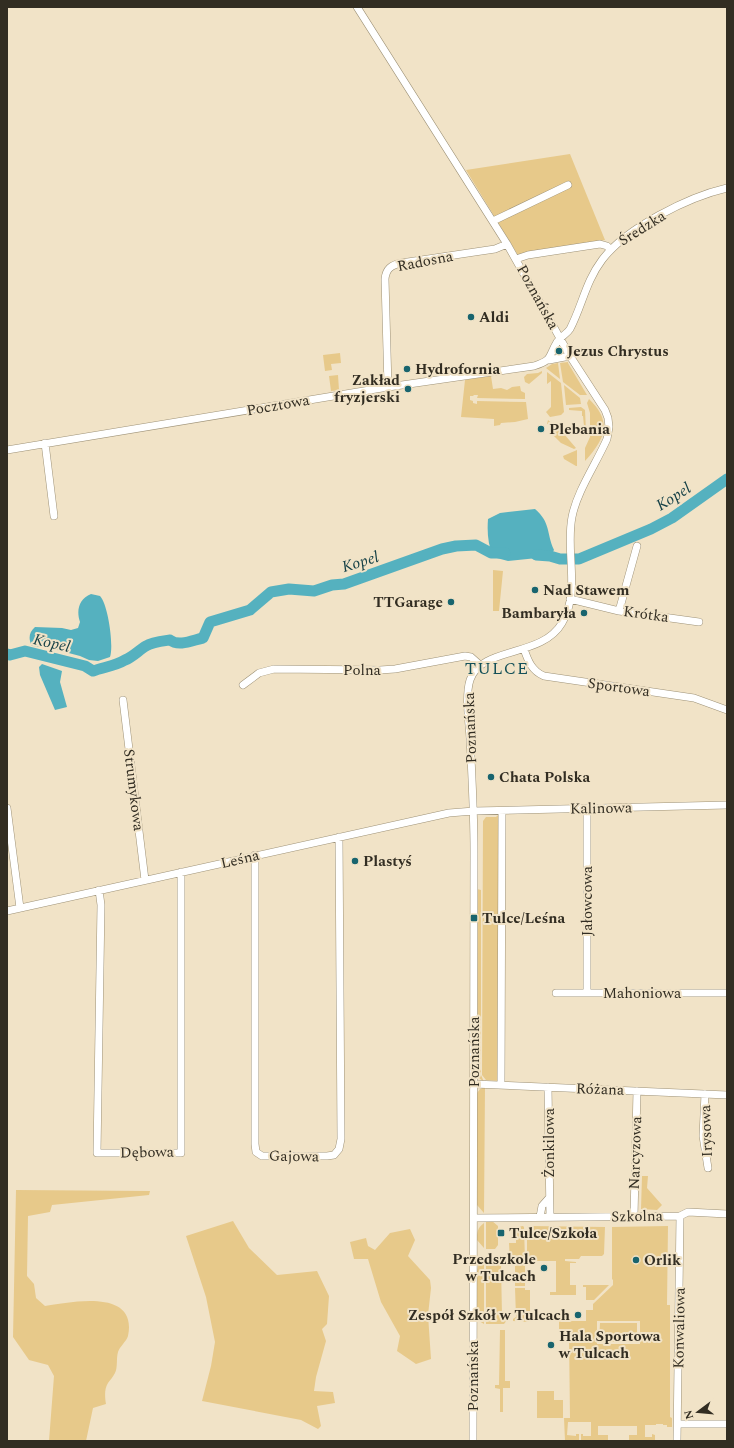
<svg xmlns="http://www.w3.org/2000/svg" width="734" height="1448" font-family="Spectral,serif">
  <rect width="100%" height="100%" fill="#f1e3c7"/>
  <!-- green -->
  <path fill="#e7c98a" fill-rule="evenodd" d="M570,154l35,86 -87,15 -52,-85z
    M340,353l1,10 -10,1 1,6 -7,1 -2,-16z
    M568,362v1l19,32h-7l-17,-13 -3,-19z
    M558,363l2,16 -14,-11 6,-4z
    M542,371v2l-13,11 -4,-2 -1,-5 3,-3 11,-1z
    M547,372l14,11 3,29 -3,3 -11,2 -4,-5 5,-5v-26l-4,3z
    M338,375l1,15 -8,1 -2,-15z
    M491,376l2,13 8,-1 6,2 5,-3 8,-1 1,5 4,2v6l-48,-1 1,-3h-4l-1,1h-3v4l3,1v2l4,1v-3l49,1 2,17 -13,3 -14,1 -1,2 -6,1v-7l-33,-2 4,-37z
    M564,385l16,13 1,6 -15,1z
    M589,399c24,23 16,40 -4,62v-13l5,-11v-24l-3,-10z
    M581,407l4,3 1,21 -4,1v-4h2v-2l-1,-10h-1v-5l-13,-1v-2z
    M548,420l16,14 12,14 -2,1 -13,-6 -9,-9 -1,-10h-4z
    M577,450v16h-1l-12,-7 -1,-3z
    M493,570l10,1 -4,40h-6z
    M499,814v267l-13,-1 -4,-5 1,-254 3,-4h10z
    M477,889l4,1v185l3,7 -5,-4 -2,-4z
    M485,1087l-1,126 -7,-8v-112l3,-4z
    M642,1176h6l-1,12 15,17 -5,5 -16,-1z
    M16,1190l134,1 -1,4 -97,10 -2,7 -22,4 -1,60 7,8 2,14 9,8c26,-4 93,-18 83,30 -2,6 -8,10 -10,16 -2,7 0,15 -3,21 -2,4 -5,7 -7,10 -4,6 -3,15 -2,21l-13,4 -7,33h-37l5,-65 -6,-11 -19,-5 -16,-23z
    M233,1221l16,27 28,27 40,-4 12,25 -2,28 -5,5 4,12 -10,36 -2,14 19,1 2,11 -18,3 4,20 -3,3 -17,-9 -99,-19 9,-35 4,-24 -9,-45 -20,-61z
    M492,1221l6,5v19l-3,4h-9v-27z
    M484,1223v25l-7,-8c0,-7 0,-12 7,-17z
    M523,1226l1,1 1,34 -2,1h-13l-1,-19h7v-16z
    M529,1226l76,1 -1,27 -2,2h-21l-2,3h-14v2l11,1v1h-6v22h6v10h-26v-3h6v-31h-20l-9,-4v-30z
    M668,1226l-1,79h3v112l2,1v9h-5v-2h-4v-1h-7v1h-11v12h7v-3l3,1v6h-26v-6h8v-9h-39v9h10v6h-27v-7h2v2h8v-14h-23l-1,13 9,1v-2h3v7h-14l-1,-23h6l-1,-83h-6v-6h-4v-8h27v-11h7v-6l20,-19v-5l-1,-1v-52zM597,1321h43v23h-43z
    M410,1229l5,11 -7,16 22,24 1,8 -3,27 3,44 -15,5 -19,-13 3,-15 -19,-34 -13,-43h-14l-4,-17 16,-4 2,8 7,4 15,-17z
    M484,1258v66l-5,-3 -3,-5 1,-45 2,-8z
    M489,1262l16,1 -1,1 -3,1 1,50 4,2 1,3 -3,4h-18v-61z
    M515,1264l10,1v21h-10z
    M583,1285h26l-15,15h-8v-13h-3z
    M515,1288h10v2h5v28l-2,4 -15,-1v-2l3,-2z
    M600,1323h37v19h-38z
    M500,1330h5v51h5v7h-7v24h-3v-23l-5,-1v-3h4z
    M537,1391h17v9h9v18h-26z"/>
  <!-- water -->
  <path fill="#55b1bf" d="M535,509c16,14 11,23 19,41l-4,6 -3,1 -39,4 -15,-4c-5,-13 -6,-24 -5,-38l12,-6z
    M91,594l9,2c8,8 14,50 10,61l-12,4 -9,-1 -9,-4 -34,-9 -14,-1c-4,-7 -3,-14 3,-19l27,1 9,2 7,-2 2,-6c-4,-12 -1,-23 11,-28z
    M42,664l20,7 -2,11 7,25 -12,3 -15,-35 -1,-8z"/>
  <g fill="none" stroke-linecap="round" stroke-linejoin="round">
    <!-- river -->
    <path stroke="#55b1bf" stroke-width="11" d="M536,555l14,1 10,3h19l72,-30 21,-11 55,-39
      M7,654l3,1 15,-4 60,15 8,5c11,-4 22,-5 32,-11 8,-3 14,-10 21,-14 6,-4 17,-5 24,-6 9,7 23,0 33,-2l7,-16 40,-12 21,-18 18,-3 25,2 18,-6 12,-1 98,-35 14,-3 20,-1 15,8h14"/>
    <!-- minor casing -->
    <g stroke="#9e9277" stroke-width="8">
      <path id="minor" d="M357,7l150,237 63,112 35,54 3,8 1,9 -2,12c-11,25 -30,52 -35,78 -7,35 9,74 -10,106 -20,35 -81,23 -92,57 -5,16 -1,41 0,58 2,38 4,75 4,113 0,197 -1,393 -1,590
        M493,221l75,-36
        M516,259l12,-4 72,-11 7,2 3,3
        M549,360l21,-4
        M388,387l-3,-108c1,-10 6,-14 16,-16l94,-14 12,-5
        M45,443l9,73
        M7,450l381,-63 146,-21c19,-6 14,-9 23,-24 4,-6 10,-8 13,-13 12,-23 16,-48 32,-69 24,-32 86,-63 125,-72
        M570,599l49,12 80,11
        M619,611l18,-65
        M524,649c4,12 8,22 20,27l150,22 33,12
        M243,685l16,-12 15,-4 106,1 15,-1 70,-13 6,1 9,8
        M123,700l22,180
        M7,808l13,100
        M587,808v185
        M255,855v289l1,8 6,4h65l7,-1 5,-6 2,-10 -2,-302
        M99,890l2,15 -4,248h84v-281
        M7,911l442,-98 25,-2 253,-6
        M556,993h171
        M474,1084l253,11
        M501,1085l1,-274
        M548,1087l2,130
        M705,1094l-2,42 5,32
        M634,1216l3,-125
        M540,1217l2,-11 7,-8
        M474,1218l206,-2 8,-4 39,2
        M678,1424h49
        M677,1441l3,-225"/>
    </g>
    <!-- minor -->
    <use href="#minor" stroke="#fff" stroke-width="7"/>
  </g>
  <!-- markers -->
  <g fill="#18646e" stroke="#f1e3c7" stroke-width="1.5">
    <circle cx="471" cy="317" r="4"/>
    <circle cx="559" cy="351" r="4"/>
    <circle cx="407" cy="369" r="4"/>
    <circle cx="408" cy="389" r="4"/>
    <circle cx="541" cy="429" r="4"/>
    <circle cx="535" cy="590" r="4"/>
    <circle cx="451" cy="602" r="4"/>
    <circle cx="584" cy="613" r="4"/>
    <circle cx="491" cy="777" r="4"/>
    <circle cx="355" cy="861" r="4"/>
    <rect x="470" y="914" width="8" height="8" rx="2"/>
    <rect x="497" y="1229" width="8" height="8" rx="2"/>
    <circle cx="636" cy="1260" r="4"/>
    <circle cx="544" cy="1268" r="4"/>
    <circle cx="578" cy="1315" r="4"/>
    <circle cx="551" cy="1345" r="4"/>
  </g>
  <g text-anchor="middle" stroke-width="4" stroke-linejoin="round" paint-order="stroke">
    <!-- street labels -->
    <g font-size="15" fill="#322d22" stroke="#f1e3c7">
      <text transform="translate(642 228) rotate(-32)" y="5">Średzka</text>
      <text transform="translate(425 261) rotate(-11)" y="5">Radosna</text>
      <text transform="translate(538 297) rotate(61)" y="5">Poznańska</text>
      <text transform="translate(278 405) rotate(-10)" y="5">Pocztowa</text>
      <text transform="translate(646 614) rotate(8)" y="5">Krótka</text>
      <text x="362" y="675">Polna</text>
      <text transform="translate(619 687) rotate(8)" y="5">Sportowa</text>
      <text transform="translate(470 728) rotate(-92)" y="5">Poznańska</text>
      <text transform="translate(134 790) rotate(83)" y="5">Strumykowa</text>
      <text transform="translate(601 808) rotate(-1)" y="5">Kalinowa</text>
      <text transform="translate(240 859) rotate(-13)" y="5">Leśna</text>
      <text transform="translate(587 901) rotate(-90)" y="5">Jałowcowa</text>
      <text x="642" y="998">Mahoniowa</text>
      <text transform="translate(474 1052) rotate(-90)" y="5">Poznańska</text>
      <text transform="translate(600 1089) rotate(2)" y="5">Różana</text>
      <text transform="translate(706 1131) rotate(-92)" y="5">Irysowa</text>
      <text transform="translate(549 1143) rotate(-90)" y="5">Żonkilowa</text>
      <text transform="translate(147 1152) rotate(-1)" y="5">Dębowa</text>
      <text transform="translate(635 1153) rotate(-88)" y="5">Narcyzowa</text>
      <text transform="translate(294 1156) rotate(1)" y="5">Gajowa</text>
      <text transform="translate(637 1216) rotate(-1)" y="5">Szkolna</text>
      <text transform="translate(679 1328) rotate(-89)" y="5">Konwaliowa</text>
      <text transform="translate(473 1376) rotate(-90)" y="5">Poznańska</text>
    </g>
    <!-- poi labels -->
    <g font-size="15" font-weight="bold" fill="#322d22" stroke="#f1e3c7" text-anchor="start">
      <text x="479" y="322">Aldi</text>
      <text x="567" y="356">Jezus Chrystus</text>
      <text x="415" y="374">Hydrofornia</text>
      <text x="400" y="385" text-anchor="end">Zakład<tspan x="400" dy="17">fryzjerski</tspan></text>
      <text x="549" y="434">Plebania</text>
      <text x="543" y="595">Nad Stawem</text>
      <text x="443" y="607" text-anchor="end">TTGarage</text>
      <text x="576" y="618" text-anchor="end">Bambaryła</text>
      <text x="499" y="782">Chata Polska</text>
      <text x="363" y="866">Plastyś</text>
      <text x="482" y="923">Tulce/Leśna</text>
      <text x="509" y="1238">Tulce/Szkoła</text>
      <text x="536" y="1264" text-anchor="end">Przedszkole<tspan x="536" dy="17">w Tulcach</tspan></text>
      <text x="644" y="1265">Orlik</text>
      <text x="570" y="1320" text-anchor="end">Zespół Szkół w Tulcach</text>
      <text x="559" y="1341">Hala Sportowa<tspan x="559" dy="17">w Tulcach</tspan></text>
    </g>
    <!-- water labels -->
    <g font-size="16" font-style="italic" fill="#164147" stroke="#f1e3c7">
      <text transform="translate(673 496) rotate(-32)" y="6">Kopel</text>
      <text transform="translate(360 561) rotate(-17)" y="6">Kopel</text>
      <text transform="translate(52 642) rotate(13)" y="6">Kopel</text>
    </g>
    <!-- quarter labels -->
    <g font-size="17" letter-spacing="1" fill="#145058" stroke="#f1e3c7">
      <text x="497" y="674">TULCE</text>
    </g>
  </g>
  <!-- border -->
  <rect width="734" height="1448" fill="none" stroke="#322d22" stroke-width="16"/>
  <!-- north arrow -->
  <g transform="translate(698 1412) rotate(254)" stroke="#f1e3c7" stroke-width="3" paint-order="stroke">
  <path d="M0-3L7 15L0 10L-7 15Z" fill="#322d22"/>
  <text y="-6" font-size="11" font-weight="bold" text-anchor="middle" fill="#322d22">N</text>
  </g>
</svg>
